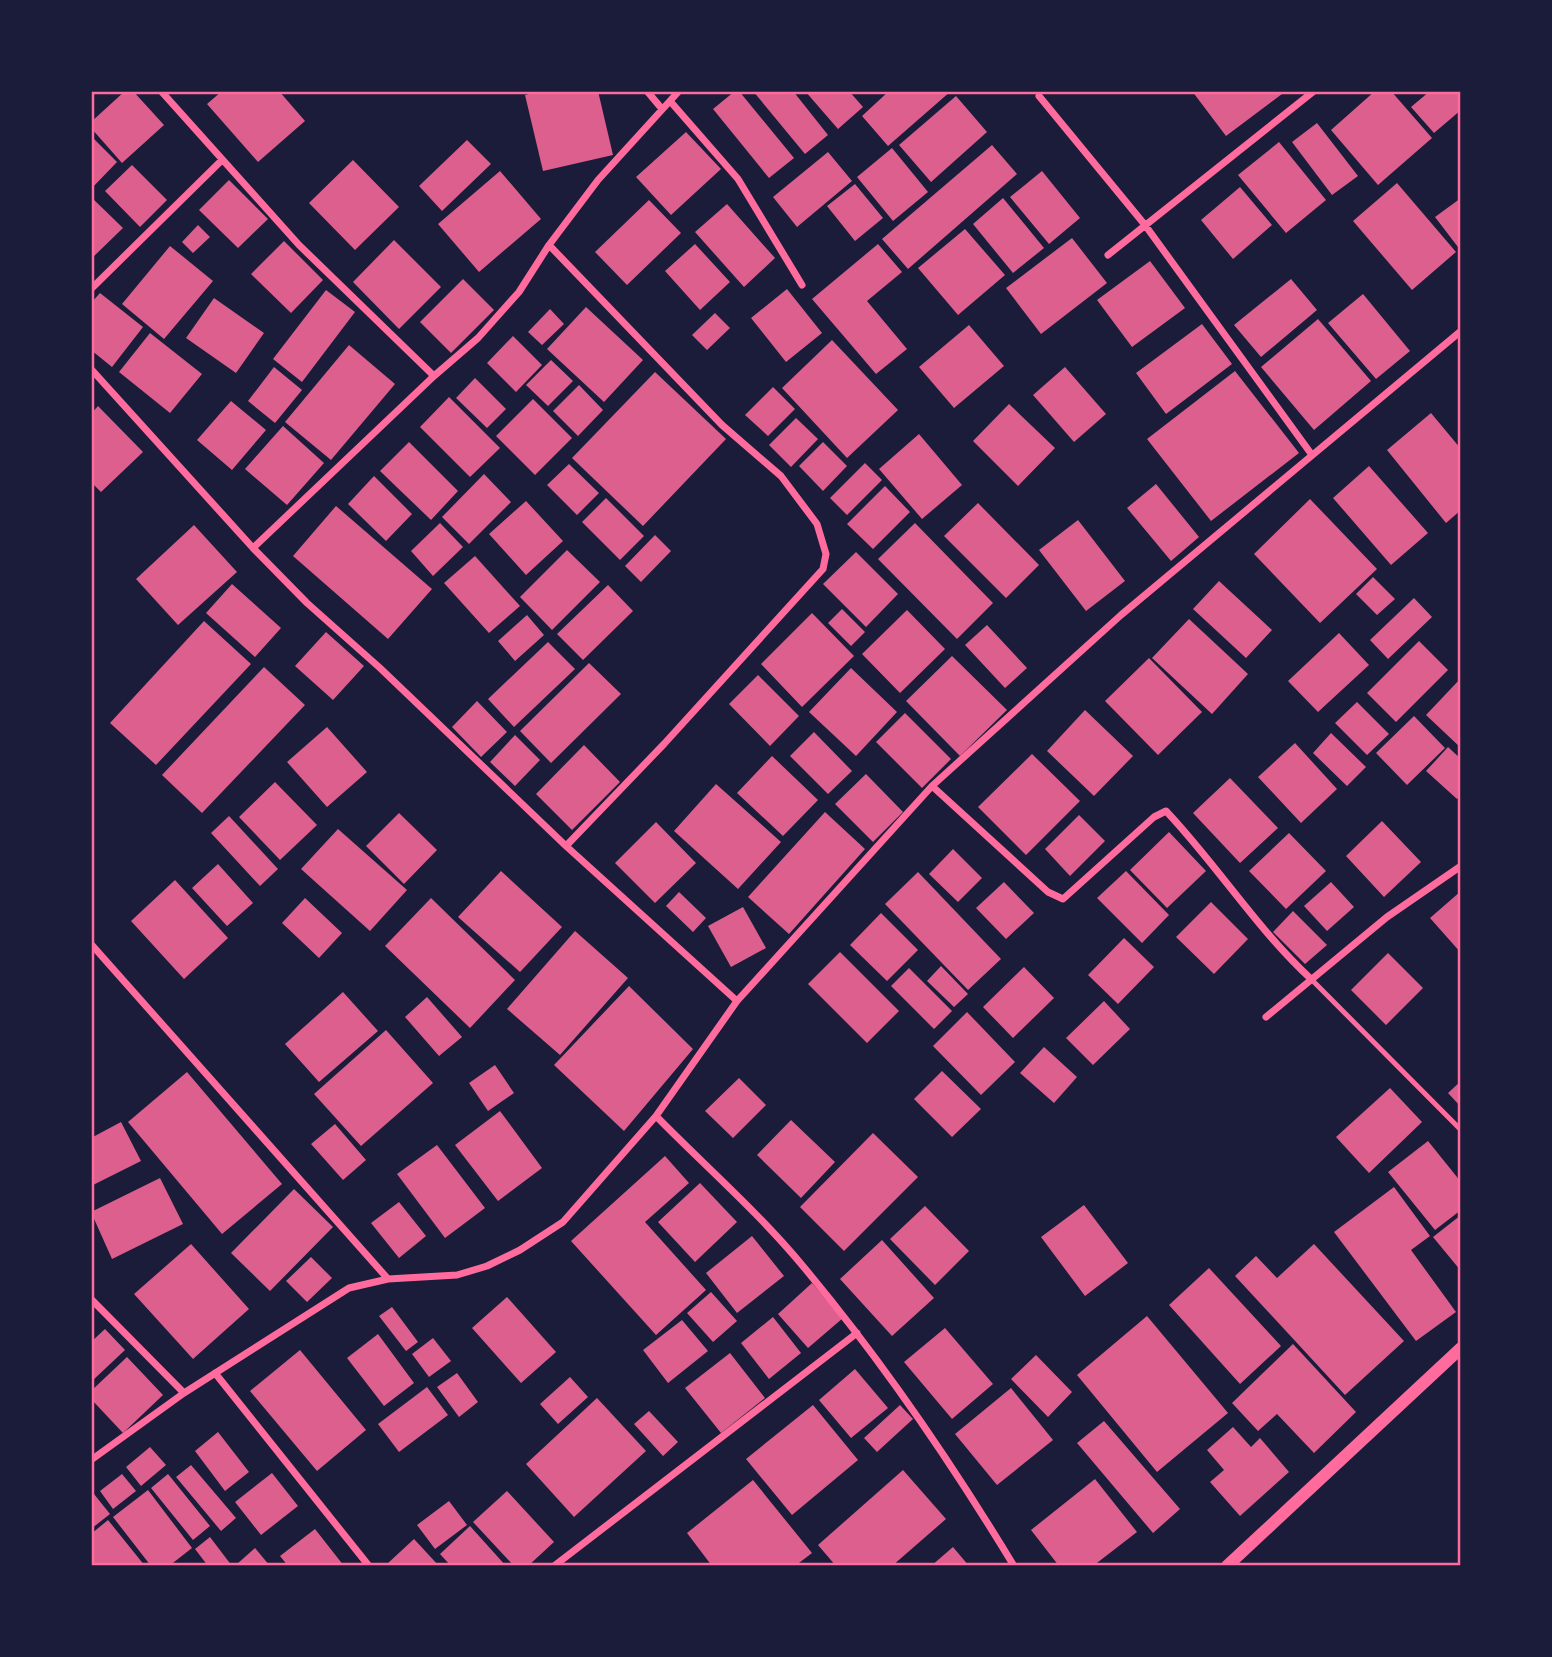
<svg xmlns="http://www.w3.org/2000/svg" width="1552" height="1657" font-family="'Source Sans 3',sans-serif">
  <rect width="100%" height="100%" fill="#1b1b3a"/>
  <!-- building -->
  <path fill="#dd5f8e" d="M125,91h8l31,34 -42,38 -31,-35v-6z
    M222,91h57l26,30 -47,41 -51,-58z
    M541,91h57l15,64 -70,16 -18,-76z
    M735,91h4l55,67 -25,20 -56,-69z
    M753,91h40l35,44 -23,19z
    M805,91h44l14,16 -25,22z
    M889,91h62l-63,55 -26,-30z
    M1192,91h94l-60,45z
    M1375,91h16l41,47 -54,47 -47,-55z
    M1430,91h31v19l-27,23 -23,-26z
    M956,96l31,36 -56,50 -32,-37z
    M1317,123l41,53 -26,19 -40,-53z
    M686,132l35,37 -50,46 -35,-38z
    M91,136l26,26 -26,27z
    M467,140l24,24 -49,47 -23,-25z
    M1279,142l47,58 -40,33 -48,-58z
    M992,145l25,29 -109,95 -26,-30z
    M892,148l36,44 -35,29 -36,-44z
    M828,152l24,29 -55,46 -24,-30z
    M353,160l46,47 -44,43 -46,-47z
    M132,165l35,35 -27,27 -35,-36z
    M500,171l41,48 -62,53 -41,-48z
    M1042,171l38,47 -31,26 -39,-47z
    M229,180l39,39 -30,29 -39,-38z
    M1397,183l59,69 -44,38 -59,-69z
    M855,184l28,34 -28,23 -28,-35z
    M1240,187l32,38 -39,34 -32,-39z
    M91,197l32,31 -32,31z
    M1003,198l41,50 -31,25 -40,-49z
    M1461,198v53l-26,-34z
    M649,200l32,33 -54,52 -32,-33z
    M727,204l48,54 -31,29 -49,-55z
    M198,225l12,12 -17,16 -11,-11z
    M965,229l40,46 -47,40 -40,-47z
    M1072,238l35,45 -66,51 -35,-46z
    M394,240l47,47 -42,42 -46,-47z
    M284,241l39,39 -32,33 -40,-39z
    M695,244l35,38 -30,28 -35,-39z
    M878,244l24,28 -35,29 40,48 -31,25 -64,-75z
    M170,246l43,35 -49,58 -42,-35z
    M1150,261l35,47 -53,39 -35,-47z
    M463,279l31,31 -43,43 -31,-31z
    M1291,279l26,31 -56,47 -27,-32z
    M787,289l35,44 -36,29 -35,-44z
    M326,290l29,22 -53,70 -29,-23z
    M100,293l43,34 -31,40 -21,-17v-47z
    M1363,294l47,57 -34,28 -48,-56z
    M214,298l50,35 -28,40 -50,-35z
    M586,307l57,53 -39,42 -57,-53z
    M550,309l14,15 -22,21 -14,-13z
    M715,313l15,15 -23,22 -15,-15z
    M1318,319l53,62 -57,49 -53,-63z
    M1202,324l30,40 -66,50 -30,-41z
    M969,325l35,41 -50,42 -35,-41z
    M150,333l52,41 -32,39 -51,-41z
    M513,336l29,29 -26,27 -29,-29z
    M832,340l66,70 -51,48 -65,-70z
    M349,345l46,39 -64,76 -46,-38z
    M551,360l22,21 -25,25 -22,-21z
    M274,367l28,23 -27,33 -27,-22z
    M1065,367l41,47 -32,28 -41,-47z
    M1235,371l64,82 -88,68 -64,-82z
    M655,372l71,67 -83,87 -71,-68z
    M475,378l31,31 -19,19 -31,-30z
    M579,385l24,25 -25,26 -25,-25z
    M773,387l22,22 -27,27 -23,-21z
    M449,397l51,51 -30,29 -50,-50z
    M533,399l39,39 -37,37 -39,-39z
    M231,401l35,29 -34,40 -35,-30z
    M1009,404l46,44 -37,38 -45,-45z
    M98,406l45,46 -42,40 -10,-10v-68z
    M1431,413l30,36v61l-15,13 -59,-73z
    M796,418l22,21 -27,28 -22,-22z
    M283,426l41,37 -37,42 -42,-36z
    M919,434l43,51 -40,34 -43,-50z
    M409,442l49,49 -27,29 -51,-49z
    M823,442l24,24 -24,25 -24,-25z
    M865,463l17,17 -35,35 -17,-17z
    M569,464l30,29 -22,22 -30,-30z
    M1369,466l59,67 -37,32 -58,-67z
    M484,474l27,28 -42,42 -27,-27z
    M374,476l38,38 -26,27 -38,-37z
    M1156,484l43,53 -28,24 -44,-53z
    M885,486l25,26 -37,37 -26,-25z
    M606,498l38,38 -24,24 -38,-38z
    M1310,499l67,70 -57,54 -66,-69z
    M526,501l37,40 -37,34 -37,-41z
    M978,503l61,62 -33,33 -62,-62z
    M336,506l96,83 -44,50 -95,-83z
    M1078,520l47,61 -39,30 -47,-61z
    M440,523l23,24 -30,29 -22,-25z
    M915,523l78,80 -36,36 -79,-80z
    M194,525l43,47 -59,53 -42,-46z
    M655,535l16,16 -30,31 -16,-16z
    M567,550l33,32 -48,48 -32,-33z
    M856,552l42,42 -32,33 -43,-43z
    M475,556l45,50 -31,27 -45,-50z
    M1373,577l22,22 -18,16 -21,-21z
    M1219,581l53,49 -26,28 -53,-49z
    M232,584l49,44 -26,29 -49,-44z
    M608,585l25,26 -50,49 -26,-26z
    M1414,598l18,19 -44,42 -18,-19z
    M842,609l23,23 -14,14 -23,-23z
    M907,610l38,39 -45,44 -38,-39z
    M812,613l42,43 -52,51 -41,-43z
    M527,615l17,20 -29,26 -17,-20z
    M1189,619l59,55 -36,40 -60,-56z
    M204,621l47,43 -95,101 -46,-42z
    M987,625l40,43 -22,20 -40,-43z
    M326,632l38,34 -31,34 -38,-34z
    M1339,633l30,32 -51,47 -30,-31z
    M1419,641l29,29 -52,52 -29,-29z
    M548,642l27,27 -61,58 -26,-28z
    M952,656l55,54 -47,46 -54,-55z
    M1149,658l53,54 -44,43 -53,-54z
    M589,663l32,31 -70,69 -31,-32z
    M264,667l41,38 -103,108 -40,-38z
    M851,668l46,44 -41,44 -47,-44z
    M758,675l41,41 -29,30 -41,-42z
    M1461,678v70l-35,-33z
    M477,701l30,31 -26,25 -29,-30z
    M1357,702l32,32 -22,21 -32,-32z
    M1085,710l48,46 -39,40 -47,-45z
    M905,713l46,46 -29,29 -46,-46z
    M1414,716l31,32 -38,37 -31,-32z
    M327,727l40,45 -40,35 -40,-45z
    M814,732l38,39 -24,23 -38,-38z
    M1331,733l35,34 -19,19 -34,-33z
    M515,735l25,25 -25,26 -25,-24z
    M1295,743l42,46 -36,34 -43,-46z
    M584,745l36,37 -48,48 -36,-36z
    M1448,747l13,12v36l-4,4 -31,-28z
    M1032,754l48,47 -54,54 -48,-48z
    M772,756l46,44 -35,36 -46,-43z
    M866,774l37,38 -30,30 -38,-38z
    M1230,778l48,50 -38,35 -47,-50z
    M275,782l42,43 -37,35 -41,-43z
    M716,784l65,58 -43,47 -64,-58z
    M825,812l40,37 -76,85 -41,-37z
    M399,813l38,37 -33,34 -38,-38z
    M1079,815l26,26 -35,35 -25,-27z
    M229,816l49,53 -18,17 -49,-53z
    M1382,821l39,41 -37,35 -38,-41z
    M656,822l40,41 -41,40 -40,-40z
    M338,829l69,61 -37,41 -69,-62z
    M1169,832l37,39 -39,37 -37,-38z
    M1289,833l37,38 -40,38 -37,-38z
    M953,849l29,29 -24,24 -29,-28z
    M218,864l35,39 -26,23 -35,-38z
    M501,871l61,56 -42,45 -62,-55z
    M1126,871l43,44 -27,28 -45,-45z
    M918,872l83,87 -33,31 -83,-86z
    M175,880l53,58 -44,41 -53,-58z
    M1004,882l30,31 -28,26 -30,-31z
    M1331,882l23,25 -27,24 -23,-25z
    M1461,891v62l-31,-35z
    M679,892l27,26 -13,14 -27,-26z
    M305,898l37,35 -23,25 -37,-35z
    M431,898l84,82 -45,48 -85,-82z
    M1211,902l37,37 -34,35 -38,-37z
    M743,907l23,41 -35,19 -23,-41z
    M1293,911l34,34 -22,19 -32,-32z
    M881,913l37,37 -31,31 -37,-36z
    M575,931l53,47 -68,77 -53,-46z
    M1124,938l30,29 -36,37 -30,-29z
    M840,952l59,59 -32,32 -59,-59z
    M1388,953l35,35 -37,37 -35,-35z
    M941,966l27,28 -14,13 -27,-26z
    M1024,967l30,31 -41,40 -30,-31z
    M909,968l43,43 -18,18 -43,-43z
    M629,986l64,63 -69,82 -70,-66z
    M343,992l35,39 -59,51 -34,-38z
    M427,997l35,40 -23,19 -34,-39z
    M1104,1001l26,28 -37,36 -27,-27z
    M967,1012l48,50 -34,33 -48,-49z
    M386,1030l47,53 -72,63 -47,-52z
    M1044,1047l33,30 -23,26 -34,-30z
    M495,1065l19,28 -26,18 -19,-28z
    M942,1071l39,38 -29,28 -38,-38z
    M187,1072l95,112 -60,50 -94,-112z
    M739,1078l27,27 -33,33 -28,-27z
    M1461,1081v26l-13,-14z
    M1390,1088l32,34 -53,51 -33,-36z
    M500,1111l42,57 -44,33 -43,-56z
    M791,1120l44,42 -34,36 -44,-43z
    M121,1122l20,39 -50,25v-48z
    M335,1124l31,36 -23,20 -32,-36z
    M873,1133l45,44 -74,74 -44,-44z
    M1428,1141l33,41v28l-26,20 -47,-58z
    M437,1145l48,63 -40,30 -48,-64z
    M665,1156l24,27 -44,39 61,68 -50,45 -85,-94z
    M160,1178l23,46 -71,35 -21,-47z
    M700,1183l37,39 -42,40 -37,-40z
    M1394,1187l36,49 -19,14 45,62 -40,29 -82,-109z
    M294,1189l39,38 -63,64 -39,-38z
    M399,1202l27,34 -27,22 -28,-35z
    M1084,1205l44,58 -43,33 -44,-59z
    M925,1206l44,45 -34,34 -45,-46z
    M1461,1215v56l-28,-34z
    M752,1236l32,40 -47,37 -31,-40z
    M882,1240l52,58 -42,38 -52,-57z
    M191,1244l58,65 -56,50 -59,-65z
    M1314,1244l90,97 -59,54 -110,-119 21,-20 21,22z
    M311,1257l21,21 -25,24 -21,-21z
    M1209,1268l72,78 -41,38 -71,-79z
    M812,1283l31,35 -35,30 -30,-34z
    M711,1292l26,29 -24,21 -26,-29z
    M507,1297l49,55 -35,31 -49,-55z
    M392,1307l26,35 -12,9 -27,-35z
    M1147,1316l81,97 -71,59 -80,-97z
    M773,1317l28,36 -32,26 -28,-36z
    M682,1320l26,31 -40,32 -25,-33z
    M945,1328l48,56 -41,35 -48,-57z
    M105,1329l20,21 -34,32v-40z
    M378,1334l36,49 -30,23 -37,-48z
    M433,1338l18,23 -22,16 -17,-23z
    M1293,1344l63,68 -42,41 -37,-39 -19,17 -26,-28z
    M300,1350l66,80 -49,41 -67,-80z
    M730,1353l35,45 -44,35 -36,-45z
    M1036,1355l36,37 -24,25 -37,-38z
    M127,1357l36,38 -40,38 -32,-34v-8z
    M855,1369l33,39 -37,30 -32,-38z
    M457,1373l21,29 -19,15 -22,-30z
    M570,1377l18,20 -30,27 -18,-20z
    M427,1387l21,28 -49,37 -21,-28z
    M1011,1388l42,52 -56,45 -42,-51z
    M597,1398l49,53 -72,66 -48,-53z
    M813,1405l45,55 -66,55 -46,-56z
    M900,1405l13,14 -36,33 -13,-14z
    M649,1411l29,31 -15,14 -29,-32z
    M1104,1421l76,88 -27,24 -76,-90z
    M1233,1427l18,20 9,-9 29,34 -49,44 -30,-34 14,-12 -17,-20z
    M218,1432l31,40 -24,19 -30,-40z
    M150,1447l16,18 -25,21 -15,-19z
    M191,1465l45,53 -15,13 -45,-54z
    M903,1470l43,49 -54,47h-56l-18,-21z
    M272,1473l26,33 -37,29 -26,-33z
    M122,1474l14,17 -23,18 -13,-18z
    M168,1474l42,52 -17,14 -42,-52z
    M1095,1479l42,53 -44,34h-34l-28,-36z
    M753,1480l59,73 -17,13h-83l-25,-33z
    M148,1490l44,58 -23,18h-18l-38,-49z
    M507,1491l47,51 -26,24h-14l-41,-44z
    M94,1494l16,20 -19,15v-32z
    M449,1501l18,24 -32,24 -18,-24z
    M108,1520l37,46h-54v-32z
    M470,1526l36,40h-55l-11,-12z
    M315,1529l29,37h-56l-8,-10z
    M210,1537l22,29h-24l-13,-17z
    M414,1539l25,27h-50l-2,-2z
    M953,1547l16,19h-38z
    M255,1548l15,18h-32l-1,-2z"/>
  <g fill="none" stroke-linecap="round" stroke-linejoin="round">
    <!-- service -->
    <path stroke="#ff6b9d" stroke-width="5" d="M1311,979l150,151"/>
    <!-- minor -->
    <path stroke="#ff6b9d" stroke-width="7" d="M161,91l138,154 135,131
      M647,91l15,18
      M679,91l-81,89 -49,65 -30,47 -41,46 -44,38 -181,172 54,55 73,65 186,178 171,155
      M1039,96l106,129 167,230
      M670,101l68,78 64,106
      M549,245l173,180 59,51 36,48 9,30 -3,15 -159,175 -98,102
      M1108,255l206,-164
      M91,289l131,-129
      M91,369l162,179
      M932,786l116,106 15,7 91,-82 12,-6c51,54 91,118 145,168
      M91,944l297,335
      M1266,1017l121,-100 74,-51
      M656,1116c48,49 102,96 146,149 78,93 149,197 212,301
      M91,1299l93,94
      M215,1373l154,193
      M91,1460l93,-67 165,-105 39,-9 69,-4 30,-9 33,-16 43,-28 93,-106 81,-115 195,-215 189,-171 340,-284
      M554,1566l303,-233"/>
    <!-- tertiary -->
    <path stroke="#ff6b9d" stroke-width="12" d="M1227,1566l234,-218"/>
  </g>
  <!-- border -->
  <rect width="1552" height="1657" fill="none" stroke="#1b1b3a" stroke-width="186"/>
  <rect x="93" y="93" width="1366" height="1471" fill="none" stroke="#ff6b9d" stroke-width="2.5"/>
</svg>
